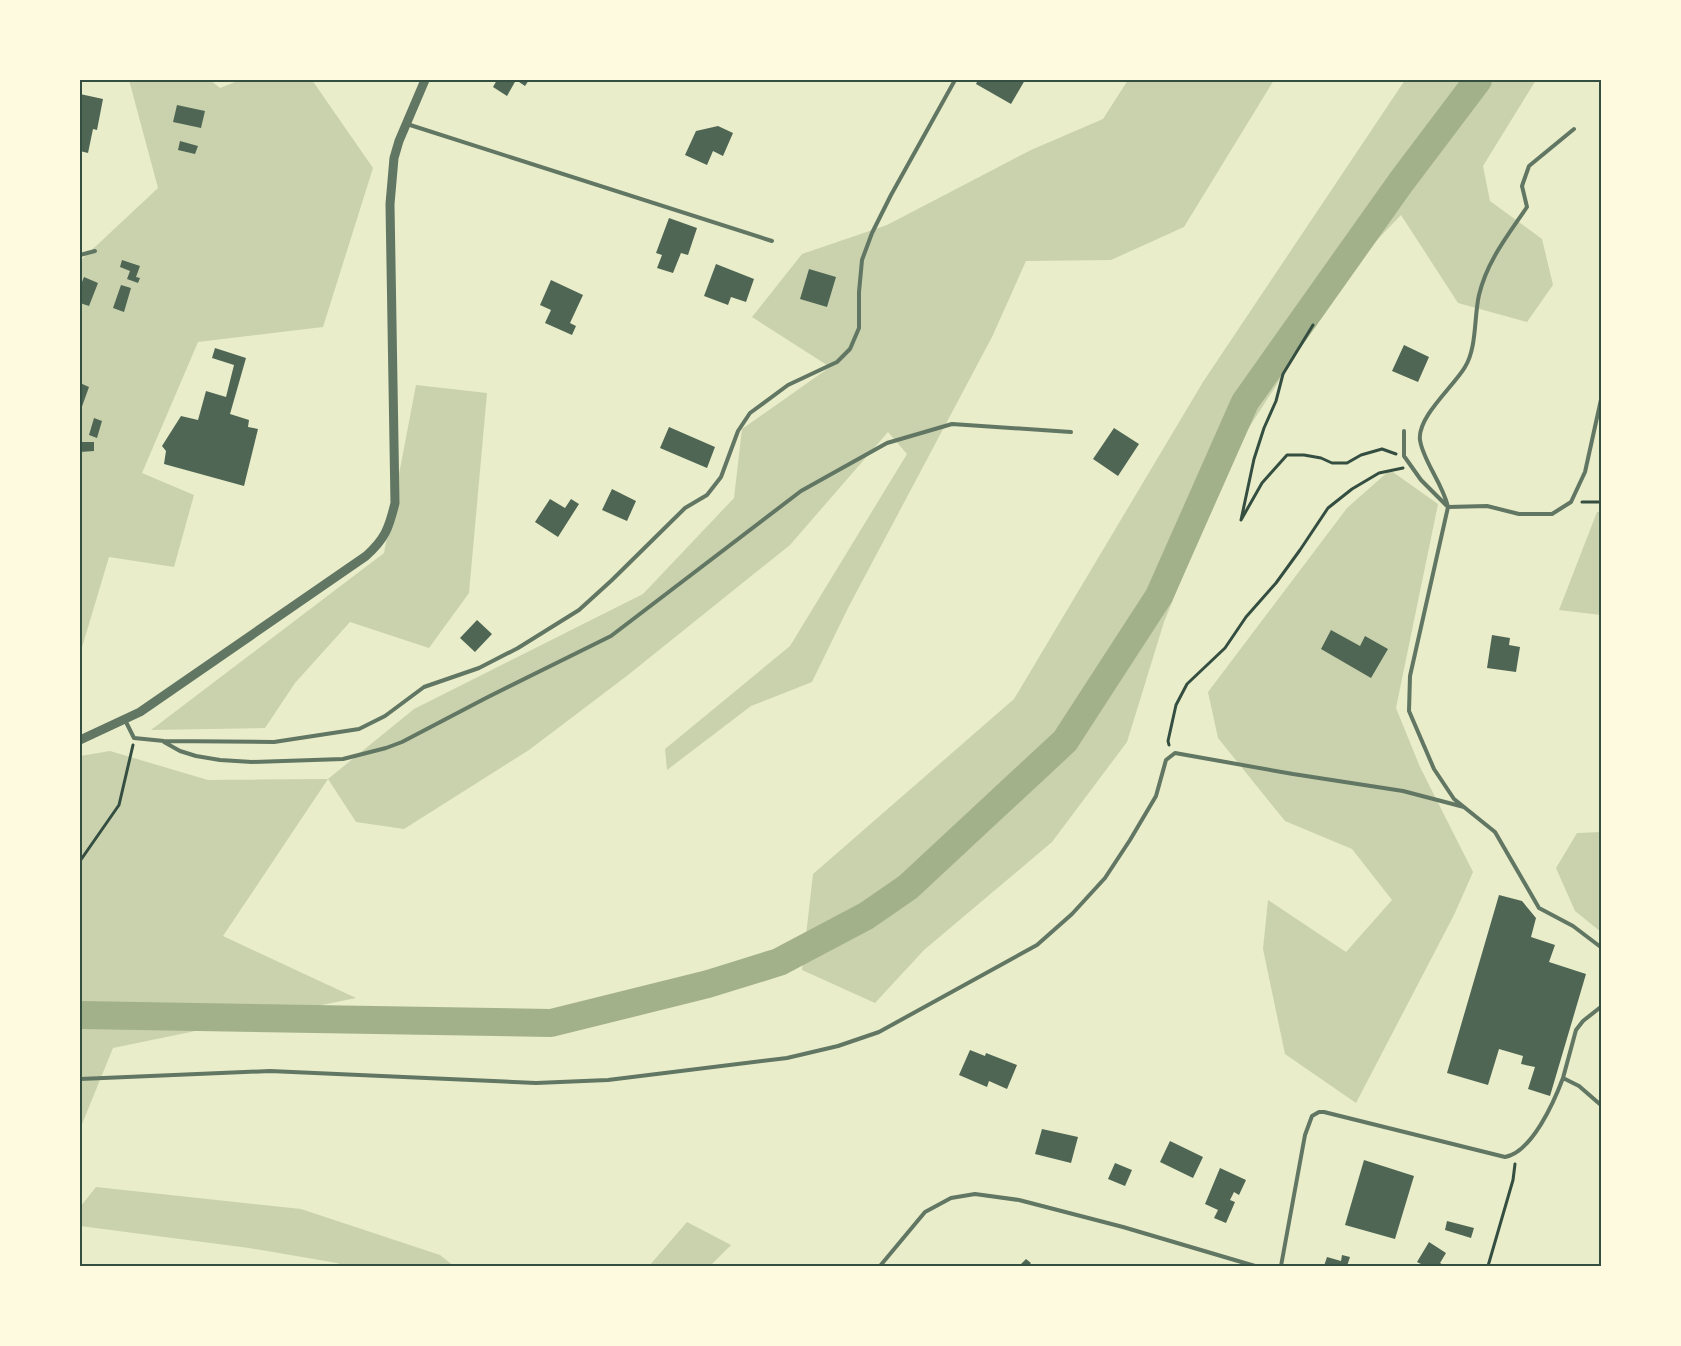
<svg xmlns="http://www.w3.org/2000/svg" width="1681" height="1346" font-family="'Fira Sans Condensed',sans-serif">
  <rect width="100%" height="100%" fill="#e9edc9"/>
  <!-- green -->
  <path fill="#cad2ad" d="M129,80h81l10,8 20,-8h72l61,88 -50,159 -125,15 -56,131 52,22 -20,72 -65,-10 -29,97v-393l78,-73z
    M1128,80h146l-90,147 -73,33 -85,1 -34,76 -144,271 -36,74 -61,24 -84,64 -2,-21 125,-103 117,-192 -19,-22 -98,113 -162,130 -99,75 -125,79 -48,-7 -28,-43 -105,157 133,62 -243,50 -33,81v-373l30,-5 98,29 120,-1 86,-70 229,-115 91,-96 8,-69 88,-62 -78,-50 50,-63 85,-29 144,-75 72,-31z
    M1405,80h131l-53,86 7,35 52,38 11,46 -26,37 -69,-19 -57,-88 -47,49 -120,187 -70,171 -37,120 -75,100 -128,108 -49,53 -73,-33 11,-96 201,-175 189,-317z
    M416,385l71,8 -18,200 -40,55 -79,-26 -55,61 -30,45 -114,2 233,-177z
    M1390,470l48,34 -42,204 24,59 53,105 -19,43 -98,188 -71,-49 -22,-105 5,-49 78,52 46,-52 -40,-51 -67,-28 -67,-83 -10,-46 139,-184z
    M1597,512h4v103l-42,-5z
    M1601,832h1l-1,100 -26,-21 -19,-43 21,-35z
    M96,1187l205,22 139,46 14,11h-110l-7,-3 -88,-15 -169,-22v-19z
    M687,1222l44,23 -21,21h-61z"/>
  <g fill="none" stroke-linecap="round" stroke-linejoin="round">
    <!-- river -->
    <path stroke="#a3b18a" stroke-width="28" d="M80,1015l471,8 157,-39 71,-22 87,-46 42,-29 157,-146 94,-145 86,-194 156,-220 77,-102"/>
  </g>
  <!-- building -->
  <path fill="#4f6655" d="M497,80h32l-4,6 -9,-6 -9,16 -14,-9z
    M978,80h47l-14,24 -35,-20z
    M80,94l23,5 -6,31 -4,-1 -5,24 -8,-2z
    M177,105l28,6 -4,17 -28,-6z
    M718,126l15,7 -10,23 -10,-5 -6,14 -22,-10 11,-24z
    M180,141l18,5 -3,8 -17,-4z
    M669,218l28,10 -9,27 -7,-2 -8,20 -16,-5 5,-13 -6,-2z
    M122,260l18,6 -4,11 4,1 -2,5 -11,-4 3,-8 -10,-4z
    M716,264l38,15 -8,23 -15,-5 -3,8 -24,-9z
    M809,269l27,8 -9,30 -27,-8z
    M84,277l14,6 -9,23 -9,-3v-16z
    M551,280l32,15 -13,28 6,3 -4,9 -27,-12 6,-13 -11,-5z
    M121,285l10,3 -7,24 -11,-4z
    M1404,345l25,12 -11,25 -26,-11z
    M215,348l31,10 -16,56 19,6 -1,7 10,2 -14,57 -80,-22 2,-13 -4,-5 19,-30 17,4 8,-29 20,6 8,-32 -22,-7z
    M80,383l9,4 -9,25z
    M94,418l8,3 -5,17 -8,-3z
    M669,427l46,20 -8,21 -47,-20z
    M1114,428l25,16 -21,32 -25,-17z
    M80,442h14v9l-14,1z
    M612,489l24,12 -9,20 -25,-11z
    M550,499l15,9 6,-9 8,5 -21,33 -23,-15z
    M477,620l15,14 -17,18 -15,-14z
    M1331,630l29,16 5,-10 23,13 -17,29 -50,-29z
    M1492,635l18,3 -1,7 11,2 -4,25 -29,-4z
    M1499,895l23,6 14,17 -5,19 24,8 -6,17 37,12 -36,122 -22,-7 7,-22 -14,-3 2,-8 -24,-7 -11,36 -41,-12z
    M970,1050l15,6 1,-3 31,12 -10,24 -18,-8 -2,6 -28,-12z
    M1042,1129l36,8 -7,26 -36,-9z
    M1170,1141l33,16 -10,21 -33,-16z
    M1364,1160l50,16 -19,63 -50,-14z
    M1115,1163l17,7 -7,16 -17,-7z
    M1220,1168l26,12 -7,15 -5,-3 -4,8 5,2 -9,21 -12,-5 4,-8 -13,-6z
    M1447,1221l27,7 -3,10 -26,-8z
    M1429,1242l17,11 -6,10 5,3h-26l2,-2 -4,-2z
    M1342,1255l8,2 -3,9h-23l3,-9 14,4z
    M1026,1259l5,4 -3,3h-4l-3,-2z"/>
  <g fill="none" stroke-linecap="round" stroke-linejoin="round">
    <!-- path -->
    <path stroke="#344e41" stroke-width="3" d="M1313,325l-30,49 -7,27 -12,27 -10,31 -13,61 21,-37 25,-28h17l17,3 11,5h15l14,-8 21,-6 14,5
      M1582,502h20
      M1169,745l-1,-4 8,-36 11,-21 38,-36 21,-31 30,-34 24,-33 28,-42 24,-19 27,-16 24,-5
      M80,861l39,-56 14,-60
      M1488,1266l25,-86 2,-16"/>
    <!-- service -->
    <path stroke="#617663" stroke-width="4" d="M407,124l365,117
      M1574,129l-45,37 -7,20 5,21c-19,28 -40,54 -48,88 -5,21 -2,53 -14,72 -11,19 -48,50 -45,73 3,21 23,44 28,67l-38,169 -1,35 25,58 20,30 41,33 44,76 34,18 29,22
      M80,255l15,-4
      M1404,431v25l17,24 27,27 39,-1 32,8h33l19,-12 14,-30 17,-77
      M125,720l9,18 30,3 110,1 85,-13 26,-13 39,-29 55,-19 39,-20 61,-38 33,-30 73,-72 22,-13 14,-18 17,-46 12,-18 38,-28 49,-23 13,-13 9,-21v-36l3,-32 10,-27 19,-38 64,-115
      M164,742l16,9 16,5 24,4 32,2 91,-3 43,-11 16,-6 84,-44 125,-62 190,-145 86,-48 65,-19 119,8
      M1563,1078l13,-48 7,-9 19,-15
      M80,1079l190,-8 266,12 72,-3 179,-22 51,-12 41,-14 158,-87 35,-31 33,-36 25,-38 26,-44 10,-36 9,-7 118,21 110,17 61,16
      M880,1266l45,-54 26,-14 24,-4 44,6 104,27 132,39
      M1281,1266l24,-131 7,-19 7,-4h5l181,45c27,-5 49,-55 58,-79l16,8 23,20"/>
    <!-- tertiary -->
    <path stroke="#617663" stroke-width="9" d="M80,740l60,-28 226,-156c19,-17 23,-28 29,-53l-5,-299 4,-46 5,-17 26,-61"/>
  </g>
  <!-- border -->
  <rect width="1681" height="1346" fill="none" stroke="#fefae0" stroke-width="162"/>
  <rect x="81" y="81" width="1519" height="1184" fill="none" stroke="#344e41" stroke-width="2"/>
</svg>
